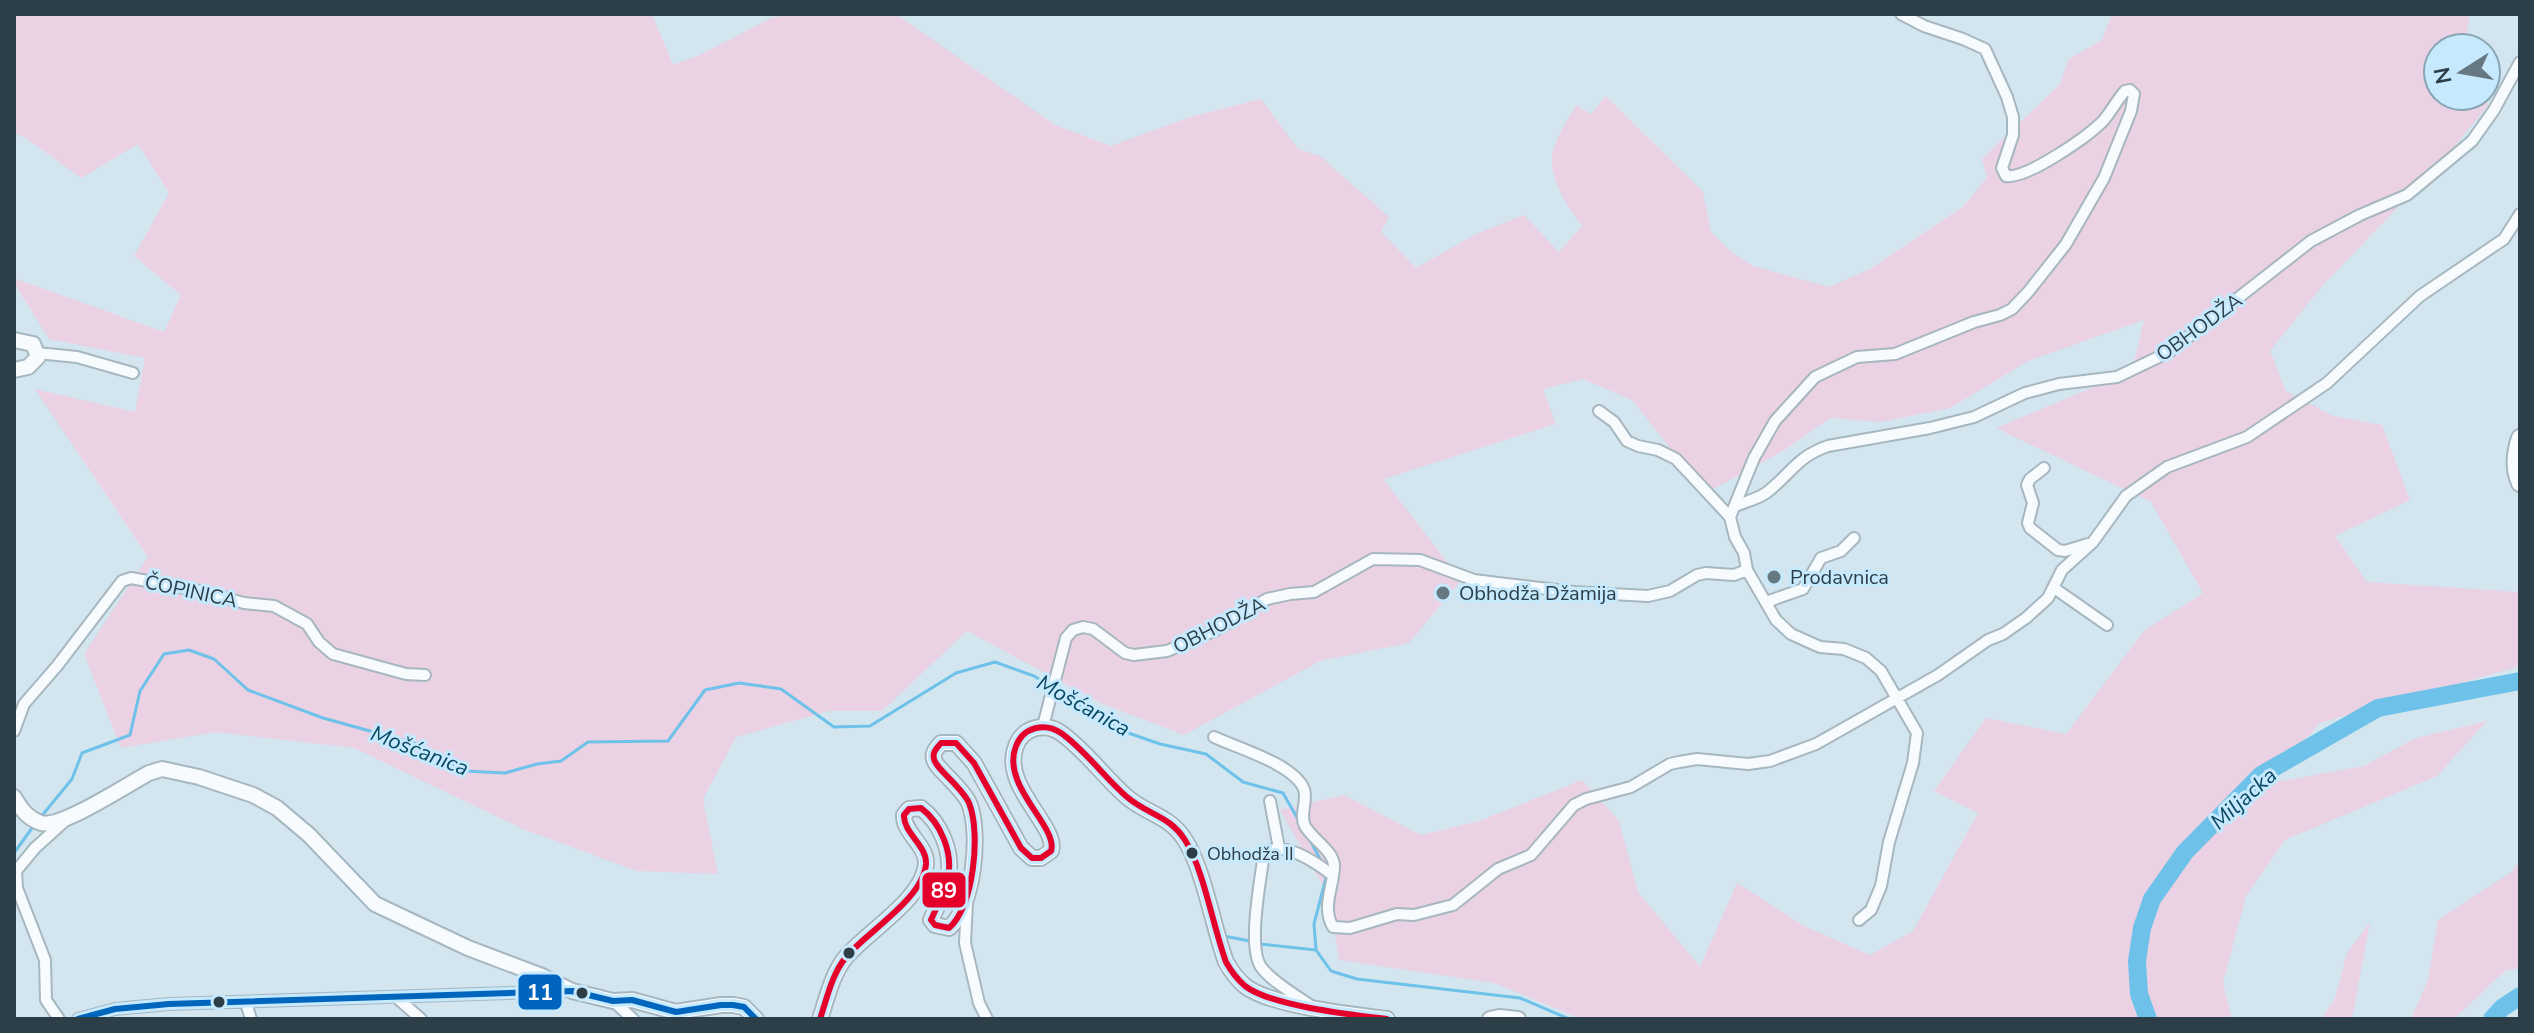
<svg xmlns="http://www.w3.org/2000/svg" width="2534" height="1033" font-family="'Nunito Sans',sans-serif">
  <rect width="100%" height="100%" fill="#d3e6f0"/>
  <!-- green -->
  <path fill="#ead1e3" d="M14,14h638l21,51 27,-10 71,-37 24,-4h101l159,111 56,21 79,-29 71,-18 37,50 22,7 69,61 -8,15 35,36 60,-34 48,-19 35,37 23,-26c-15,-20 -31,-43 -30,-69 2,-17 16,-37 24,-52l15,9 15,-18 97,96 8,40 18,18 24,16 76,21 41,-18 94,-63 23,-29 -5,-18 77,-74 10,-26 33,-19 10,-26h358l-6,34h-26v48h44l7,8 -49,60 -117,121 -53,66 16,40 47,25 49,9 28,75 -75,36 32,46 153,10v74l-200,57 -55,61 99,-18 52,-28 71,-17 -50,55 -152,64 -39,56 -23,87 9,36h-650l-88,-36 -155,-23 -10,-64 -49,-86 64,-15 77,40 58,-14 103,-41 37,41 19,71 62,75 37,-84 67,43 66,29 43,-24 65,-118 -44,-22 52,-73 80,16 78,-103 59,-38 -52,-91 -155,-74 136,-57 12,-51 -116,41 -78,47 -69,14 -51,-4 -47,33 -77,42 -74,-93 -49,-21 -40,10 13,35 -173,55 78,101 -52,63 -89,18 -136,74 -83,-32 -134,-72 -85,80h-53l-93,26 -33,62 15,75 -81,-3 -114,-42 -169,-81 -138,-16 -95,16 -37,-94 64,-97 -113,-168 100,23 10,-54 -96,-19 -35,-56v-5l150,54 17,-37 -47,-39 35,-63 -31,-49 -57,34 -55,-40 -12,-5z
    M2520,858v110l-15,3 -51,48h-43l17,-39 10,-60 75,-49z
    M2370,922l-18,97h-31l14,-21 12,-45z"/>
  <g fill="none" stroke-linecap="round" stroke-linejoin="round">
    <!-- stream -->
    <path stroke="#6ec2e9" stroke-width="3" d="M40,818l32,-39 10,-26 48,-18 10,-44 24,-37 25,-4 25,9 34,31 75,28 94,26 48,27 40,2 32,-9 24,-3 27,-19 80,-1 37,-51 34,-7 42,6 53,38 36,-1 86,-53 39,-11 39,14 86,54 40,14 46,10 37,28 40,11 16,28
      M1309,838l13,25
      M14,853l21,-29
      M1327,874l-13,50 2,26 15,21 26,8 163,19 49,21
      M1224,936l26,5
      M1260,944l56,6"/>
    <!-- river -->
    <path stroke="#6ec2e9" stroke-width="18" d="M2148,1019l-9,-25 -2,-33 5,-33 10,-29 33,-47 76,-77 117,-67 142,-27
      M2492,1019l10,-11 18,-12"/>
    <!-- street casing -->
    <g stroke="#a6b7c0" stroke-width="14">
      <path id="street" d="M37,353l40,4 56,16
        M1599,411l15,11 13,19 11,5 20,4 18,9 54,58
        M2044,468l-14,11 -3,6 6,18 -5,20 2,5 28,22 7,1 23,-7
        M1735,506c10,-4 22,-7 31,-13 25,-19 30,-36 62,-47l102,-18 44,-11 51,-24 34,-9 58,-7 52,-25 142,-111 49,-26 47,-20 65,-54 22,-31 26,-48
        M2054,588l53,37
        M1766,602l37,-13 18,-31 20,-7 13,-13
        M1043,726l23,-88 7,-8 10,-3 10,2 32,24 9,2 33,-4 49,-21 51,-31 23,-5 24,-2 59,-33 47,1 54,20 24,3 76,9 74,4 22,-5 27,-16 9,-2 28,2 13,-5
        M14,731l10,-27 33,-38 65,-85 9,-3 65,12 48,13 30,3 33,18 12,18 14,12 73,20 19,1
        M1214,737c23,11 80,27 90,52 4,13 -5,25 1,37 7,13 29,25 29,40 0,20 -13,41 -1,61l17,1 47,-14 17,1 39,-10 45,-36 33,-14 43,-50 12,-6 45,-12 39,-23 9,-2 18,-3 51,5 22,-3 46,-17 122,-69 50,-35 15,-6 23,-16 22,-20 14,-28 31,-28 33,-46 41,-29 80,-30 80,-54 93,-87 84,-57 16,-25
        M1270,801l9,47
        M967,902l-2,41 14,60 8,16
        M1859,920l12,-10 10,-24 8,-44 24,-79 4,-30 -36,-62 -15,-13 -22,-9 -24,-2 -29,-13 -15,-14 -29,-50 -3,-17 -9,-16 -5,-20 24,-59 21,-37 40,-44 42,-20 38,-3 79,-32 26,-7 12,-6 17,-18 37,-47 38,-66 27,-67 3,-17 -4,-4 -5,1c-8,9 -14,21 -22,30 -16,16 -76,58 -97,55l-4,-8 11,-33v-18l-6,-20 -22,-48 -22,-10 -39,-13 -23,-12
        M396,997l25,22
        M613,1001l20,18
        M246,1003l5,16
        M1311,1006c-14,-10 -40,-25 -50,-39 -14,-21 0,-89 3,-114 20,-13 51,9 67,21
        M59,1019l-13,-19 -1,-40 -28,-72 -1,-17 19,-23 32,-29
        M78,1019l37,-10 54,-5 401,-13"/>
    </g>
    <!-- secondary casing -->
    <g stroke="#a6b7c0" stroke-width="18">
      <path id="secondary" d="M14,340l19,4 5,13 -10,10 -14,3
        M14,797c7,12 13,21 27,26 20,6 87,-39 108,-50l13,-4 37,8 54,18 24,13 32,27 66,69 93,44 74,28 30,15 41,10 19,-1 44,12 45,-7h12l11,2 12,12
        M820,1019c7,-21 12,-45 26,-62 22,-26 77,-58 80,-93 1,-19 -23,-31 -22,-49l5,-6 12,-1c20,15 32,45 27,69 -3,15 -11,29 -17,43l4,5 14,3c25,-21 32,-96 20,-125 -7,-16 -33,-34 -35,-44 -2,-7 3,-11 7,-16h15l18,20 47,85 11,10h9l10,-7c8,-24 -51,-65 -35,-105 7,-19 29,-24 45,-13 24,17 44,45 66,64 21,18 42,18 58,43 19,30 28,87 41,122 5,9 11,17 19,24 26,20 108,29 142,33
        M1490,1019l9,-2 19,2"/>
    </g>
    <!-- primary casing -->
    <g stroke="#a6b7c0" stroke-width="20">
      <path id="primary" d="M2520,438c-5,15 -7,30 0,45"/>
    </g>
    <!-- street -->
    <use href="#street" stroke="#f8fbfd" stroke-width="10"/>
    <!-- secondary -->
    <use href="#secondary" stroke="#f8fbfd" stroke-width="14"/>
    <!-- primary -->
    <use href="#primary" stroke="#f8fbfd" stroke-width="16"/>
    <!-- bus-1 casing -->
    <g stroke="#c6e9fd" stroke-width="12">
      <path id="bus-1" d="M78,1019l37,-10 54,-5 403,-13 41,10 19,-1 44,12 45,-7h12l11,2 12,12"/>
    </g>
    <!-- bus-2 casing -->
    <g stroke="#c6e9fd" stroke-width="12">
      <path id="bus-2" d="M820,1019c7,-21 12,-45 26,-62 22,-26 77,-58 80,-93 1,-19 -23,-31 -22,-49l5,-6 12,-1c20,15 32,45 27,69 -3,15 -11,29 -17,43l4,5 14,3c25,-21 32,-96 20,-125 -7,-16 -33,-34 -35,-44 -2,-7 3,-11 7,-16h15l18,20 47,85 11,10h9l10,-7c8,-24 -51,-65 -35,-105 7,-19 29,-24 45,-13 24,17 44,45 66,64 21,18 42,18 58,43 19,30 28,87 41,122 5,9 11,17 19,24 26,20 108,29 142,33"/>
    </g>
    <!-- bus-1 -->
    <use href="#bus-1" stroke="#0065bd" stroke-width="6"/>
    <!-- bus-2 -->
    <use href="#bus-2" stroke="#e4002b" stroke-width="6"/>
  </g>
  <!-- markers -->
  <g fill="#667982" stroke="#c6e9fd" stroke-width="3">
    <circle cx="1774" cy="577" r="8"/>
    <circle cx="1443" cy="593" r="8"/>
  </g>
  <g fill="#2c3e47" stroke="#c6e9fd" stroke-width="3">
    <circle cx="1192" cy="853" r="7"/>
    <circle cx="849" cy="953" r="7"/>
    <circle cx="582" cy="993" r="7"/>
    <circle cx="219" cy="1002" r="7"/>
  </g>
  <g text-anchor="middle" stroke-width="6" stroke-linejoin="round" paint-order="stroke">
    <!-- bus labels -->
    <g font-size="18" fill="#2c3e47" stroke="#c6e9fd" text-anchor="start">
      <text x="1207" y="860">Obhodža II</text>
    </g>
    <!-- street labels -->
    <g font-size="20" fill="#2c3e47" stroke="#c6e9fd">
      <text transform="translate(2199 327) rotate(-36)" y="7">OBHODŽA</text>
      <text transform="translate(191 591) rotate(12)" y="7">ČOPINICA</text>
      <text transform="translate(1219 625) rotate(-27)" y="7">OBHODŽA</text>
    </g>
    <!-- poi labels -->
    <g font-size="20" fill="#2c3e47" stroke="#c6e9fd" text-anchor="start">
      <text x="1790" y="584">Prodavnica</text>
      <text x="1459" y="600">Obhodža Džamija</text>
    </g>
    <!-- water labels -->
    <g font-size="22" font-style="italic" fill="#084863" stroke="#c6e9fd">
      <text transform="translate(1084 705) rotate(29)" y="8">Mošćanica</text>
      <text transform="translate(420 750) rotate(21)" y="8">Mošćanica</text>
      <text transform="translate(2243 798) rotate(-42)" y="8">Miljacka</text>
    </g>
  </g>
  <g stroke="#c6e9fd" stroke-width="3">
    <rect x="921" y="871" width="46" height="38" rx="8" fill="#e4002b"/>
    <rect x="517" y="973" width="46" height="38" rx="8" fill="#0065bd"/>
  </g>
  <g font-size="22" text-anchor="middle" font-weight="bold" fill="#fff">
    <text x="944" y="898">89</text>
    <text x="540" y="1000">11</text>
  </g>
  <!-- border -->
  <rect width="2534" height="1033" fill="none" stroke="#2c3e47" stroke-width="32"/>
  <!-- north arrow -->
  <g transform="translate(2462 72) rotate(259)"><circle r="38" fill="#c6e9fd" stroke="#88a5b4" stroke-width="2"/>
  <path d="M0-6L14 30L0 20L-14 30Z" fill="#667982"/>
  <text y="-12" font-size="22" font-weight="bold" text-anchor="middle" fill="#2c3e47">N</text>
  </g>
</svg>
